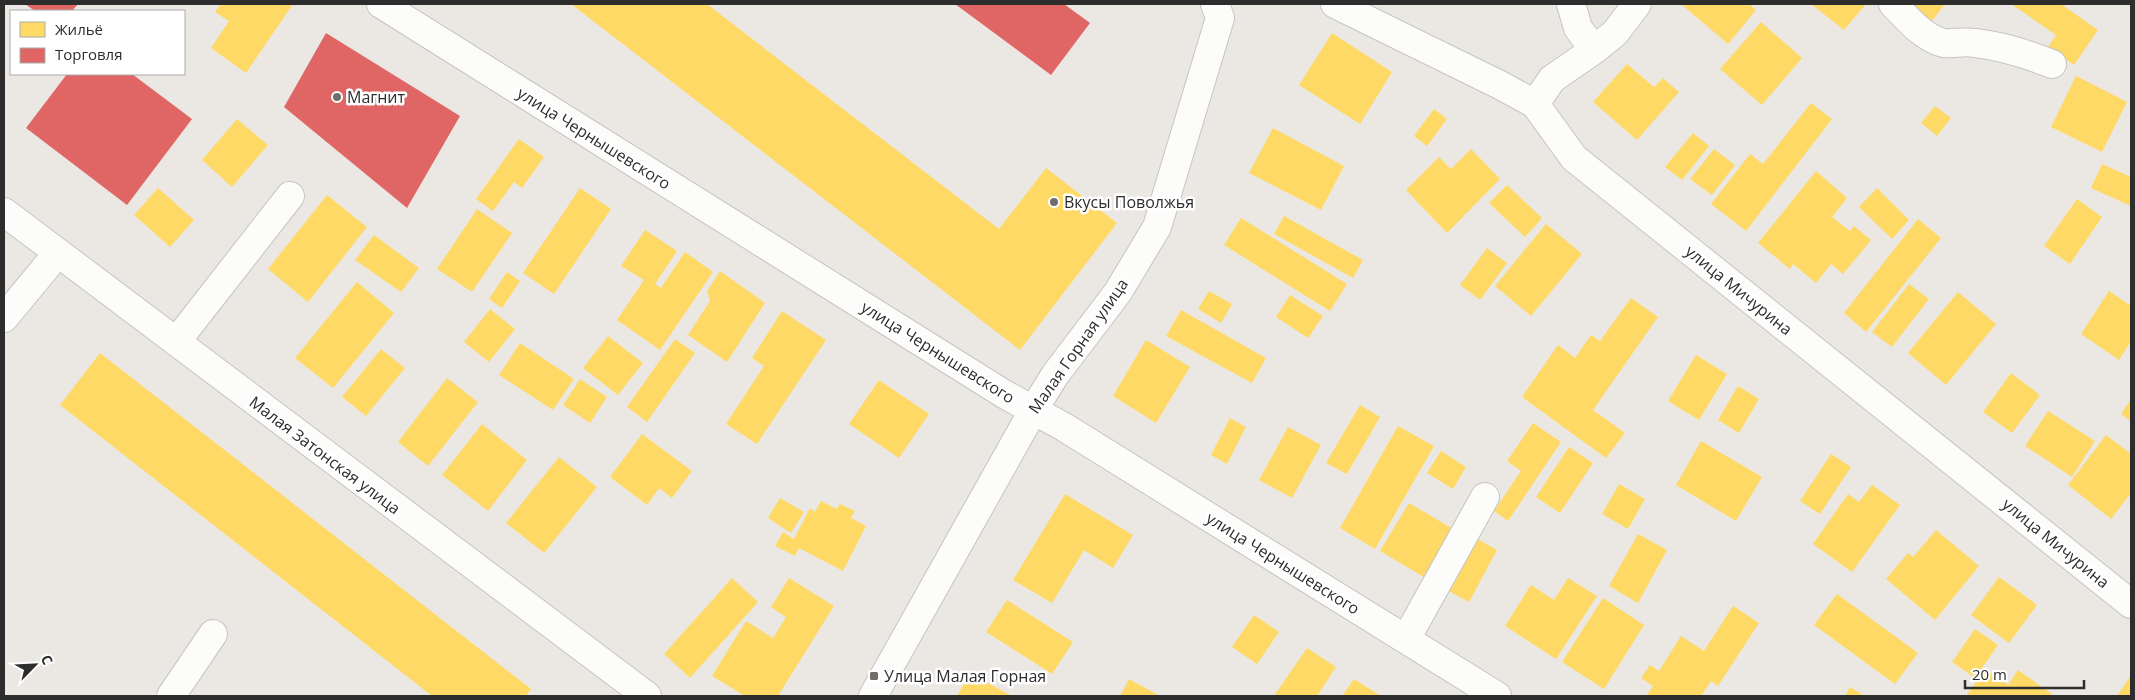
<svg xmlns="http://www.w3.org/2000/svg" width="2135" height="700" font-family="'Open Sans',sans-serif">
  <rect width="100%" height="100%" fill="#ebe8e4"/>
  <!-- homes -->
  <path fill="#ffd966" d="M221,4h72l-47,69 -35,-25 18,-27 -14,-9z
    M571,4h136l292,225 47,-61 71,55 -97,127z
    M1681,4h68l7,6 -28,34z
    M1811,4h55l-22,26z
    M1908,4h37l-14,18z
    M2011,4h50l37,26 -24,35 -26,-18 8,-12z
    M1761,22l41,36 -40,47 -42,-36z
    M1332,33l60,39 -32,52 -61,-39z
    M1627,64l27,23 9,-9 16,14 -42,48 -44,-38z
    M2076,76l51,26 -25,50 -51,-25z
    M1811,103l21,16 -86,112 -35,-27 39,-50 13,10z
    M1935,106l16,12 -14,18 -16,-13z
    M1434,109l13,10 -20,27 -13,-10z
    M237,119l31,26 -36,42 -30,-27z
    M1273,128l71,38 -23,44 -72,-37z
    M1693,133l16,13 -27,34 -17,-13z
    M519,139l25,18 -22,31 -8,-6 -21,29 -17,-12z
    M1471,149l29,30 -53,54 -41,-43 33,-33 12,12z
    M1714,149l21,16 -23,30 -22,-16z
    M2102,164l29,13v29l-40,-18z
    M1816,171l31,27 -15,19 18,14 4,-5 17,14 -28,34 -12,-10 -15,19 -23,-19 -3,5 -32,-26z
    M1507,185l35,33 -17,19 -36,-34z
    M158,188l36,32 -24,27 -36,-32z
    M580,188l31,21 -57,85 -31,-21z
    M1877,188l32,32 -17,19 -33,-32z
    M327,195l40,32 -59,75 -40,-33z
    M2077,199l25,18 -32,47 -26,-18z
    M477,209l35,24 -40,59 -35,-23z
    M1284,216l79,44 -10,18 -79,-44z
    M1241,218l106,66 -17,27 -106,-66z
    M1918,219l23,19 -75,94 -22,-19z
    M1546,224l36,30 -51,62 -36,-30z
    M645,230l32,21 -22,33 6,4 24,-36 28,20 -53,78 -43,-30 27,-40 -23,-14z
    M374,235l45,33 -18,24 -46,-32z
    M1487,248l20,15 -27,37 -20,-15z
    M720,271l45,32 -38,59 -39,-27 22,-34 -3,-10z
    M507,272l13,9 -18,27 -13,-9z
    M357,282l37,31 -61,75 -38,-30z
    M1909,284l20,15 -37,48 -20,-15z
    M1209,291l23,13 -11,19 -23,-14z
    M2109,291l22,15v35l-12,19 -38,-26z
    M1958,292l38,32 -50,61 -38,-32z
    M1290,295l33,21 -15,22 -32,-21z
    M1631,298l27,19 -65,93 32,23 -19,25 -84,-61 36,-52 17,13 16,-23 9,6z
    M490,309l25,20 -26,33 -25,-20z
    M1181,310l85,48 -14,25 -86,-47z
    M782,311l44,29 -69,104 -31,-20 38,-58 -12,-8z
    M608,336l35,27 -25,32 -35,-27z
    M675,339l20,14 -48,69 -20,-15z
    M1146,340l44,27 -34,56 -43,-27z
    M520,343l54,36 -21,31 -54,-35z
    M381,349l24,19 -39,48 -24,-19z
    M100,353l431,336 -5,7h-94l-372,-291z
    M1696,355l31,19 -28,46 -31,-19z
    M2011,373l29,22 -28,38 -29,-21z
    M447,378l31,24 -50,64 -30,-24z
    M580,379l27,18 -17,26 -27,-18z
    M879,380l50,34 -30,44 -50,-34z
    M1738,386l21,13 -20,34 -21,-13z
    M2131,399v22l-10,-7z
    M1360,405l20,12 -33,57 -21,-11z
    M2048,411l47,30 -23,36 -47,-31z
    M1230,418l16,9 -19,37 -16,-9z
    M1533,423l28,19 -53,79 -14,-10 27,-40 -14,-10z
    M482,424l45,36 -39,51 -46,-36z
    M1398,426l36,20 -59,103 -35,-21z
    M1288,427l33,18 -29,53 -33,-18z
    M642,434l50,37 -20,27 -13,-10 -12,17 -37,-28z
    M2106,435l25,19v39l-20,26 -43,-34z
    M1701,441l61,36 -26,44 -60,-36z
    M1569,447l24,16 -33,50 -24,-16z
    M1441,451l25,16 -13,22 -26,-16z
    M1831,454l20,13 -31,47 -20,-13z
    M559,457l38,30 -53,66 -38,-30z
    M1619,484l26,15 -17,30 -26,-15z
    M1872,485l28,20 -48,67 -39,-28 35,-50 11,8z
    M1065,494l68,41 -20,33 -29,-18 -32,53 -39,-23z
    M780,498l24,14 -13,21 -23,-15z
    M821,501l16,8 3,-5 15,7 -4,7 15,8 -23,45 -44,-23 -4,8 -20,-10 8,-14 11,7 16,-31 5,4z
    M1409,503l44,26 -29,48 -44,-26z
    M1936,530l43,36 -44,54 -49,-41 22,-26 5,4z
    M1638,534l29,16 -29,53 -29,-17z
    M1476,538l21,12 -28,52 -22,-12z
    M1999,577l38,28 -28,38 -38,-28z
    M732,578l26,24 -68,76 -26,-24z
    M789,578l45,28 -56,90h-33l-33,-20 34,-55 27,17 13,-21 -15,-10z
    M1568,578l29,18 -41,63 -51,-33 26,-41 23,15z
    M1837,594l81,59 -23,31 -81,-59z
    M1603,598l41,27 -40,64 -42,-27z
    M1007,600l66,42 -21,32 -66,-42z
    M1733,606l26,17 -41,63 -7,-5 -10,15h-55l7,-10 -12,-8 9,-13 9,6 22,-35 23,15z
    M1254,615l25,17 -22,32 -25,-17z
    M1975,629l23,16 -23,33 -23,-16z
    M1307,648l29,19 -19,29h-43z
    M1985,669l23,16 10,-15 34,24 -2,2h-84z
    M970,673l40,22 -1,1h-52z
    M2131,675v21h-14z
    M1129,679l31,17h-40z
    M1354,679l27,17h-39z
    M1850,687l15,9h-20z"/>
  <!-- shops -->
  <path fill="#e06666" d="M25,4h53l-6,7h-37z
    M955,4h109l26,19 -39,52z
    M326,33l134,83 -53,92 -123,-101z
    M67,74h65l60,45 -65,86 -101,-77z"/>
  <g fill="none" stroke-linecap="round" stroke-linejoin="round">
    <!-- minor casing -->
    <g stroke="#c5c4c4" stroke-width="30">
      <path id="minor" d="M381,4l623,390 60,33 433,269
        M1335,4l165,81 35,19 39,54 557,446
        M1571,4l7,24 16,22
        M1893,4c13,13 31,35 51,39 10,1 21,-2 31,0 28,3 52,11 77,21
        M1535,104l17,-25 42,-29 21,-17 22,-29
        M4,212l643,484
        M4,318l53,-64
        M176,342l114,-146
        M1406,639l79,-142
        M171,696l42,-62
        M873,696l161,-287 21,-34 63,-83 39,-65 63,-209 -5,-14"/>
    </g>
    <!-- minor -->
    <use href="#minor" stroke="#fcfcfb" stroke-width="28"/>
  </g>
  <!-- markers -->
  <g fill="#706e6d" stroke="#fff" stroke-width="2">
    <circle cx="337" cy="97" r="5"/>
    <circle cx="1054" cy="202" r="5"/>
    <rect x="869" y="671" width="10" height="10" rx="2.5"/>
  </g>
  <g text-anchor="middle" stroke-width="5" stroke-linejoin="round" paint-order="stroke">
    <!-- poi labels -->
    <g font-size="16" fill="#2d2d2d" stroke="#fff" text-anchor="start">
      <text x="347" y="103">Магнит</text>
      <text x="1064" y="208">Вкусы Поволжья</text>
      <text x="884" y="682">Улица Малая Горная</text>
    </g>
    <!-- street labels -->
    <g font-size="16" fill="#2d2d2d" stroke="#fff">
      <text transform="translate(594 138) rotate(32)" y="6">улица Чернышевского</text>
      <text transform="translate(1739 290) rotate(39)" y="6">улица Мичурина</text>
      <text transform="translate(1078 346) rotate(-55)" y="6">Малая Горная улица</text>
      <text transform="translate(938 352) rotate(32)" y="6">улица Чернышевского</text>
      <text transform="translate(325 455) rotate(37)" y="6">Малая Затонская улица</text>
      <text transform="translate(2056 543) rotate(39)" y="6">улица Мичурина</text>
      <text transform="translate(1283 563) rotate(32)" y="6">улица Чернышевского</text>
    </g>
  </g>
  <!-- border -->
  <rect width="2135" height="700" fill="none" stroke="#2d2d2d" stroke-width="10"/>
  <!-- legend -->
  <rect x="10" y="10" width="175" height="65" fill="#ffffff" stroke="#ababab"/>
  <rect x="20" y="22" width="25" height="15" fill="#ffd966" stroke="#ababab"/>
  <text x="55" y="35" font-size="15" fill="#2d2d2d">Жильё</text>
  <rect x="20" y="48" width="25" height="15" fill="#e06666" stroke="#ababab"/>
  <text x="55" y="60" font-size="15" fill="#2d2d2d">Торговля</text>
  <!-- north arrow -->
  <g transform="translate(35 665) rotate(66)" stroke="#ffffff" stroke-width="4" paint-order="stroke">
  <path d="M0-4L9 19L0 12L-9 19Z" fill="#2d2d2d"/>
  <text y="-8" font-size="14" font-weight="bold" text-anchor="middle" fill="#2d2d2d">С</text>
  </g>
  <!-- scale -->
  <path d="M1965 680v8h119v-8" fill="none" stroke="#2d2d2d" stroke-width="2.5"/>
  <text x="1972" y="680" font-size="15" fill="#2d2d2d" stroke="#ffffff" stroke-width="4" paint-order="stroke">20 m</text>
</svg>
